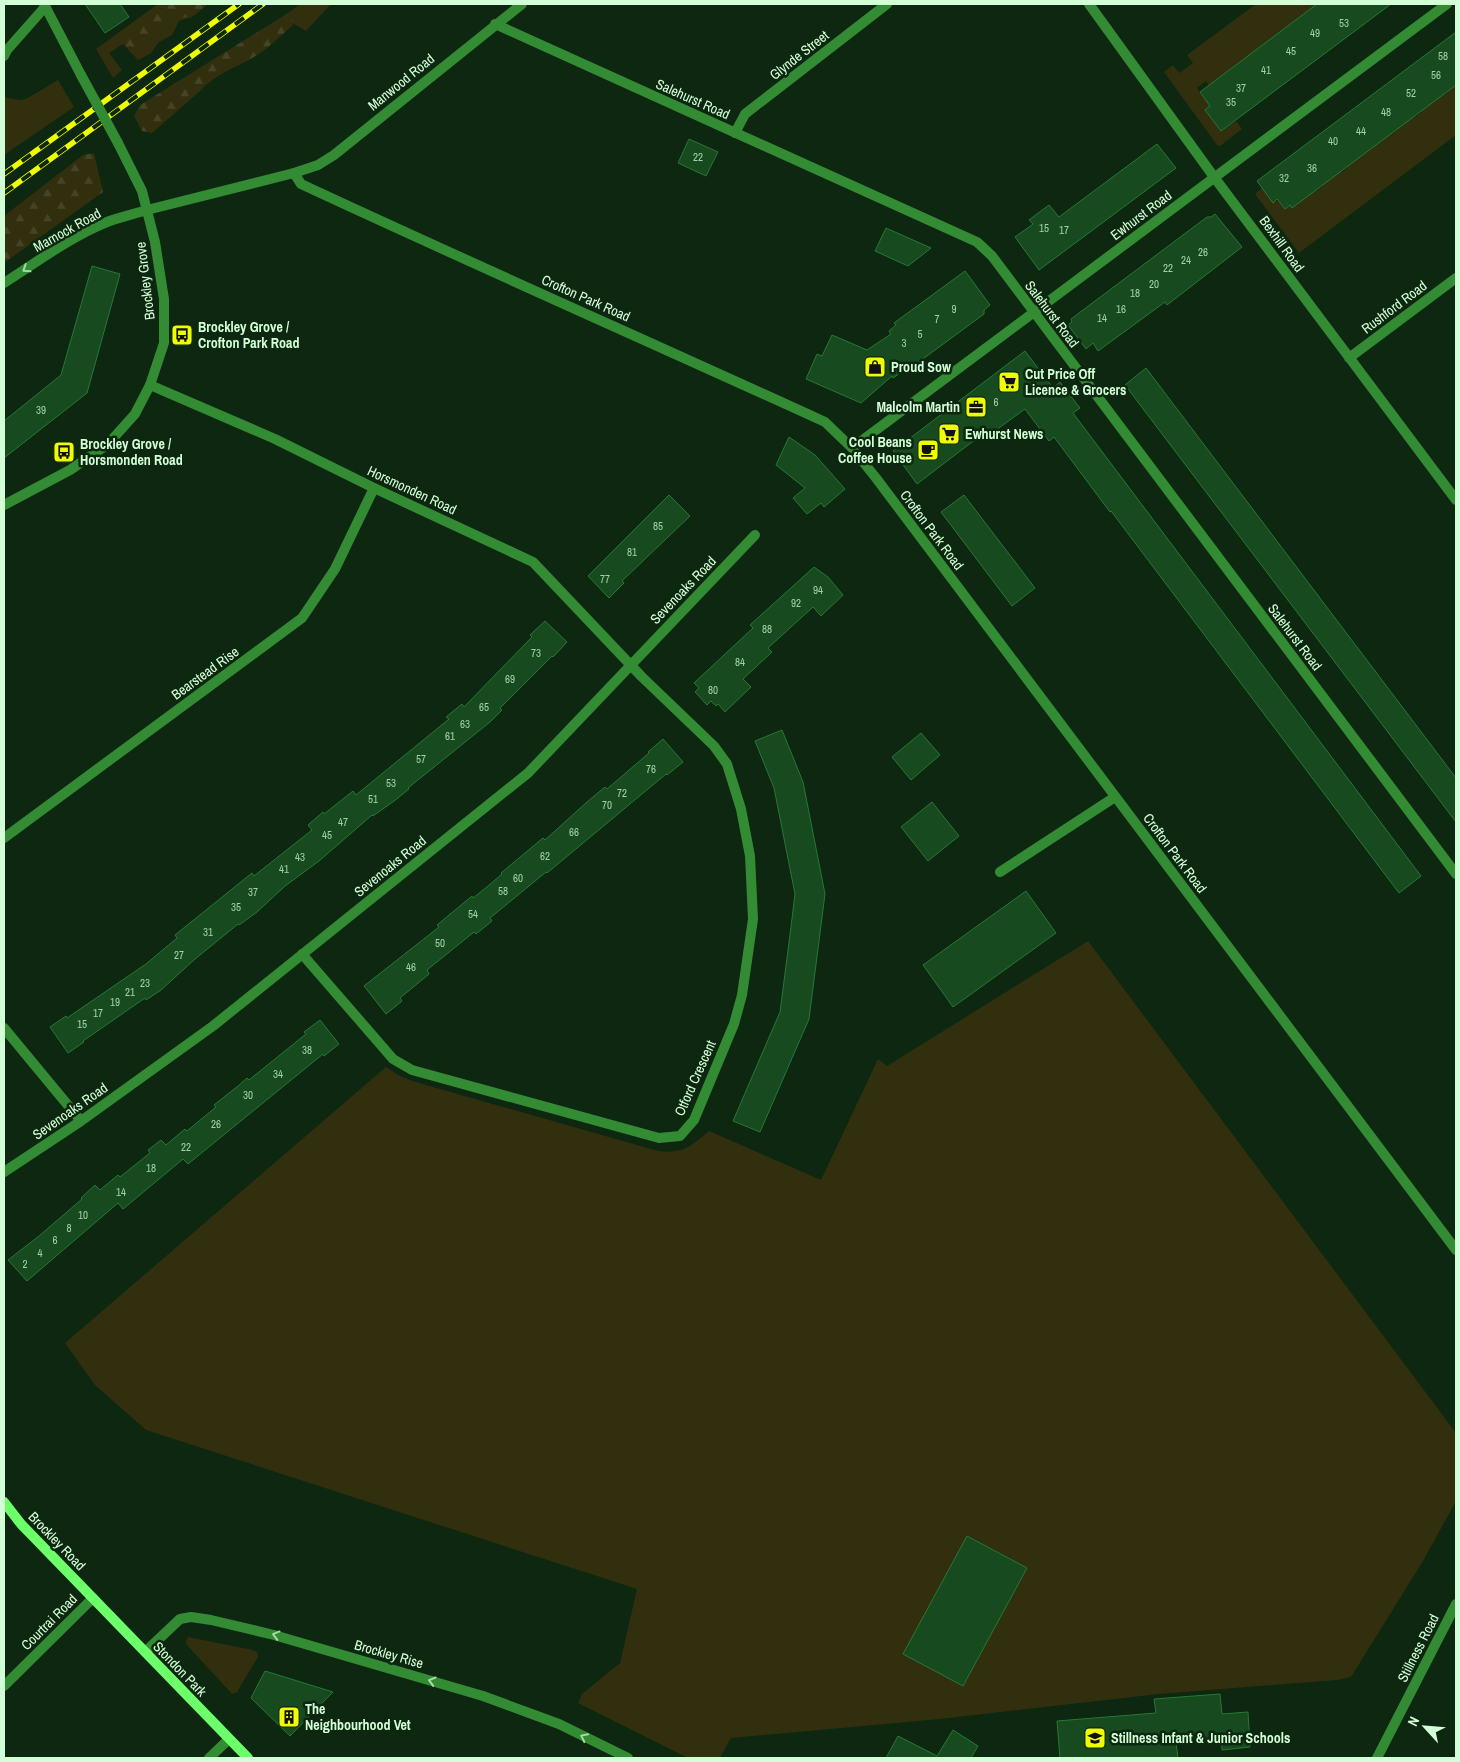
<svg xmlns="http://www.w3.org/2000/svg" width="1460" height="1762" font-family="'Archivo Narrow',sans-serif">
  <defs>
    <pattern id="forest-firs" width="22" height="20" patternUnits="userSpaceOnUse" patternTransform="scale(1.25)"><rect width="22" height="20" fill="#322f0f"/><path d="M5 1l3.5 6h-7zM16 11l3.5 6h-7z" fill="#454426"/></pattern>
  </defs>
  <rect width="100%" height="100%" fill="#0d2710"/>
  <!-- green -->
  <path fill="#322f0f" d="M158,4h50l-16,13 -13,4 -7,14 -13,7 -9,12 -12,6 -15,-16 -14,9 13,17 -9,8 -17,-29z
    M300,4h31l-25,27 -12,-7 -6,-11z
    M1256,4h72l6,8 -21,-5 -14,11 10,14 -9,6 -10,-14 -39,30v21l-10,-14 -16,12 2,20 -10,-14 -8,6 -3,-4 -9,7 13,18 -5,4 16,21 15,-10 6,8 -22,17 -3,-1 -53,-73 9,-7 6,8 14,-10 -6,-8z
    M1450,70l6,8v57l-157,118 -44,-59 7,-6 11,14 5,-1 7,8 5,-4 2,3 6,-4 -2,-4 17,-12 3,3 7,-5 -2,-3 18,-14 3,3 6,-5 -2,-4 17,-13 3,3 5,-4 -2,-3 19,-14 2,3 7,-5 -3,-4 18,-13 3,4 7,-5 -3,-4 27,-15z
    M58,80l16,27 -70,48v-58l15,3 7,-1z
    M1088,941l368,492v68l-33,60 -72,116 -14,3 -178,14 -219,25 -209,19 -11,20h-32l-110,-55 4,-9 38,-31 17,-74 -491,-159 -51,-45 -30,-42 321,-276 12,8 14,6 246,70c25,3 32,-4 51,-20l112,49 57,-121 9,7z
    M188,1637l65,13 4,2 1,5 -21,35 -5,2 -45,-49 -1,-4z"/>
  <!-- forest -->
  <path fill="url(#forest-firs)" d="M158,4h50l-16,13 -15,1 -9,11 -14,9 -7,10 -15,6 -9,-11 1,-14z
    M288,13l6,11c-13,11 -26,25 -40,33 -19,11 -39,17 -54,34l-48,42 -10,-2 -8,-15 6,-11z
    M94,153l9,39 -99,71v-47l79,-61z"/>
  <!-- building -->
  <path fill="#174a1f" stroke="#267934" d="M85,4h35l9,13 -24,16z
    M1317,4h74l-170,127 -16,-21 5,-4 -10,-14z
    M1456,32v53l-164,123 -2,-3 -5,4 -8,-10 -4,4 -16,-22z
    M689,139l29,13 -12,24 -28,-13z
    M1157,144l19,24 -137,102 -24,-33 18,-13 -4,-4 20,-15 10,12z
    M1215,214l27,33 -75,58 -2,-3 -67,49 -5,-8 -7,6 -18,-24 4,-3 -1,-3 136,-102h4z
    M886,228l45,20 -23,18 -33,-15z
    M92,266l28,8 -33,119 -83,65v-37l57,-46z
    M965,271l25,34 -6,5v4l-72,53 -2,-1 -17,12 -1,-2 -31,27 -55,-24 11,-25 5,2 10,-21 35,15 24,-16 -2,-3 7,-6 -2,-2z
    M1025,351l28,37 7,-6 20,26 -7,5 348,463 -22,17 -288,-382 -1,1 -56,-75 -5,4 -24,-32 -33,24 -3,-4 -72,55 -24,-33z
    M1146,368l310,410v44l-331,-437z
    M789,437l26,18 30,34 -21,18 -3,-4 -14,11 -14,-16 12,-10 -29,-23z
    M669,495l21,21 -68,65 2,2 -15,15 -21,-22z
    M964,495l71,93 -23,18 -71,-94z
    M814,567l14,10 15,18 -22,21 -8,-9 -45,41 4,4 -29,27 8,8 -26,25 -7,-8 -2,2 -5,-5 -4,4 -12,-13 4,-4 -5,-5 59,-55 -3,-3z
    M545,621l22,21 -14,15 -1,-1 -52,52 2,2 -12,12 -82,66 1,1 -15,12 -21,15 -1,-1 -53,46 -34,25 -28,26 -18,13 -1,-1 -43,35 -34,31 -15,10 -1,-2 -62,43 1,1 -16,11 -18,-26 16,-11 1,2 79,-54 31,-26 -2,-3 77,-62 2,3 58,-46 -4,-5 15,-13 1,2 29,-23 3,4 93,-76 -3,-2 16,-13 2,3 68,-70 -2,-2z
    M782,730l21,52 22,112 -16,125 -49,113 -27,-11 47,-109 10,-77 5,-41 -21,-106 -19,-47z
    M921,733l19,22 -29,25 -19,-23z
    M663,739l20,23 -16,13 -1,-1 -119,99 -1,-1 -56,46 2,3 -16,13 -2,-2 -47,38 2,4 -29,24 2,3 -16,13 -22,-28 75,-59 -2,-2 35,-29 1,2 15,-12 14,-12 -1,-1 42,-35 2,2 42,-38 18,-15 2,2 42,-36 -1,-1z
    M932,802l27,34 -31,25 -27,-34z
    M1026,891l30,42 -103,74 -30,-42z
    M320,1020l19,24 -15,12 -1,-2 -135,110 -5,-5 -60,50 -5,-6 -91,78 -19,-21 31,-24 43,-37 -1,-1 14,-13 5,5 18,-15 2,2 30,-24 -2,-3 13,-10 5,5 19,-16 2,2 29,-24 -2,-2 24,-19 9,-8 2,2 57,-46 -2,-2z
    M967,1536l60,32 -64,118 -60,-32z
    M265,1671l68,21 -43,44 -39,-38z
    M1220,1694l2,20 26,-2 2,35 -28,3 -1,-11 -45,4 2,15h-118l-3,-37 99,-8 -2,-14z
    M953,1730l25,16 -7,12h-85l12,-22 39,20z"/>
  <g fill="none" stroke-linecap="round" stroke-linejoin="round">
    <!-- minor -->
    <path stroke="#338b33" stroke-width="10" d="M1089,4l125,173 242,323
      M495,24l482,218 15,14 464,618
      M4,56l3,-6 38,-43
      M735,133l10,-19 142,-110
      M294,173l7,11c174,81 349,158 524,238l27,26 24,30 580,772
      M4,283c33,-21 66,-46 103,-61 13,-5 27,-8 40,-12
      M1349,358l107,-80
      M150,385l125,54 99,49 159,74 109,115 72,69 13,18 14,45 9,47 3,63 -11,76 -8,29 -40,96 -14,16 -21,2 -247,-68 -19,-11 -91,-105
      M852,448l595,-444
      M4,838l298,-220 33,-49 39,-81
      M1000,872l115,-75
      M4,1028l77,93
      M4,1172l77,-51 132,-95 315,-253 227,-238
      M145,1652l35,-33 11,-2 20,3 63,15 209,61 76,28 69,34
      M4,1686l89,-88
      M209,1758l20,-19
      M1377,1758l79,-154"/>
    <!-- tertiary -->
    <path stroke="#338b33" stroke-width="10" d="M44,4l37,71
      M147,210l147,-37 24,-8 16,-10 188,-151
      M4,505l66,-35 38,-26 27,-30 15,-29 14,-42v-44l-9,-57 -13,-51 -24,-48"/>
    <!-- secondary -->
    <path stroke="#6cff6a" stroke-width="10" d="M4,1502l17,22 227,234"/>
    <!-- rail casing -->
    <g stroke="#eefe00" stroke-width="5.5">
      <path id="rail" d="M4,174l235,-170
        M4,193l259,-189"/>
    </g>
    <!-- rail -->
    <use href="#rail" stroke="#0d2710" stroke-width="4" stroke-dasharray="11" stroke-linecap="butt"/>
    <!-- tertiary-bridge -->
    <path stroke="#338b33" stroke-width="10" d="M81,75l37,68"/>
  </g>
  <!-- one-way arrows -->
  <defs><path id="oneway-chevron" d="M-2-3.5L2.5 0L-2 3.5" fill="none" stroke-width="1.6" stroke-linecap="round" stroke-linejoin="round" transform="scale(1.25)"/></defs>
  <g stroke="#a3dca5">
    <use href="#oneway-chevron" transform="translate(26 269) rotate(147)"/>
    <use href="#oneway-chevron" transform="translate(276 1635) rotate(-165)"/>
    <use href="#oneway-chevron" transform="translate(432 1681) rotate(-164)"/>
    <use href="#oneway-chevron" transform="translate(584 1737) rotate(-154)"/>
  </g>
  <!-- icons -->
  <defs>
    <g id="bus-square" transform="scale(1.125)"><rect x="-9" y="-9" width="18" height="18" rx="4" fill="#eefe00" stroke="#0d2710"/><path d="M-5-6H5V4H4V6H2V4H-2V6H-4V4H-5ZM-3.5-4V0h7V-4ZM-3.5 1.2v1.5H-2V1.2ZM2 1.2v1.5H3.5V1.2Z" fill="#111"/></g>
    <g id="shop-square" transform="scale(1.125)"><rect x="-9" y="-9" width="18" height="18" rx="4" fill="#eefe00" stroke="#0d2710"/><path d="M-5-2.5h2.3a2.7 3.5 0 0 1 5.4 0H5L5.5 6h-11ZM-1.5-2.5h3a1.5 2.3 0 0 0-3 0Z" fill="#111"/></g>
    <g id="supermarket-square" transform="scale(1.125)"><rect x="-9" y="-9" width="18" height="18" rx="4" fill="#eefe00" stroke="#0d2710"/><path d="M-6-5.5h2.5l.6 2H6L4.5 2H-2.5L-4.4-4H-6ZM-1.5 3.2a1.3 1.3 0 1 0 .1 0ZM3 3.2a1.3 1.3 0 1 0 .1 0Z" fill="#111"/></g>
    <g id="office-square" transform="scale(1.125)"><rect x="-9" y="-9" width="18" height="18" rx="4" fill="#eefe00" stroke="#0d2710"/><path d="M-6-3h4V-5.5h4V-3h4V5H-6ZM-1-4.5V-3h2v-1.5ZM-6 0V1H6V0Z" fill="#111"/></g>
    <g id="cafe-square" transform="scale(1.125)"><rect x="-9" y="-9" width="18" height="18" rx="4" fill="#eefe00" stroke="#0d2710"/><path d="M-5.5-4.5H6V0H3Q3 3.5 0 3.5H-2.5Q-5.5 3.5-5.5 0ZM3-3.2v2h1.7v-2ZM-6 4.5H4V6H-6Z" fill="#111"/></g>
    <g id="building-square" transform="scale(1.125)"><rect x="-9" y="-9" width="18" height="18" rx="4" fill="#eefe00" stroke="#0d2710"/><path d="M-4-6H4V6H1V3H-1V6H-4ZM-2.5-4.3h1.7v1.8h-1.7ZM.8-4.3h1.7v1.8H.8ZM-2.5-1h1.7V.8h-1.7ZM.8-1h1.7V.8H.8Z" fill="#111"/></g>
    <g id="school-square" transform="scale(1.125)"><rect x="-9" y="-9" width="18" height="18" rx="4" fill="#eefe00" stroke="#0d2710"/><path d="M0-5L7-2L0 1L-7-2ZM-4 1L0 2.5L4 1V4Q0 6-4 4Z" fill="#111"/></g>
  </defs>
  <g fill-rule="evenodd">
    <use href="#bus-square" x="182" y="335"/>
    <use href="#shop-square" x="875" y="367"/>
    <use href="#supermarket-square" x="1009" y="382"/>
    <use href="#office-square" x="976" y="407"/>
    <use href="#supermarket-square" x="949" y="434"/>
    <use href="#cafe-square" x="928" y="450"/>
    <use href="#bus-square" x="64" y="452"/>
    <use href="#building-square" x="289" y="1717"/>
    <use href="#school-square" x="1095" y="1738"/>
  </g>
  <g text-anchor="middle" stroke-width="5" stroke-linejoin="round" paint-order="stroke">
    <!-- number labels -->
    <g font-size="11" fill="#a4d2a8">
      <text x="1344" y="27">53</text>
      <text x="1315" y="37">49</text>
      <text x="1291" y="55">45</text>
      <text x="1443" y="60">58</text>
      <text x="1266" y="74">41</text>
      <text x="1436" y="79">56</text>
      <text x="1241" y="92">37</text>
      <text x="1411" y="97">52</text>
      <text x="1231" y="106">35</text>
      <text x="1386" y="116">48</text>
      <text x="1361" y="135">44</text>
      <text x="1333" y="145">40</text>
      <text x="698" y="161">22</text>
      <text x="1312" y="172">36</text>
      <text x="1284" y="182">32</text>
      <text x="1044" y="232">15</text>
      <text x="1064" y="234">17</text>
      <text x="1203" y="256">26</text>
      <text x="1186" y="264">24</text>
      <text x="1168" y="272">22</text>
      <text x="1154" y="288">20</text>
      <text x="1135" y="297">18</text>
      <text x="954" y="313">9</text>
      <text x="1121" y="313">16</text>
      <text x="1102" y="322">14</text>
      <text x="937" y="323">7</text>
      <text x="920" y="338">5</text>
      <text x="904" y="347">3</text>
      <text x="996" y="406">6</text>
      <text x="41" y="414">39</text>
      <text x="658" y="530">85</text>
      <text x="632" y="556">81</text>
      <text x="605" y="583">77</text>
      <text x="818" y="594">94</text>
      <text x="796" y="607">92</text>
      <text x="767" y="633">88</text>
      <text x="536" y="657">73</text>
      <text x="740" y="666">84</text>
      <text x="510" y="683">69</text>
      <text x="713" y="694">80</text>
      <text x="484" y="711">65</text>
      <text x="465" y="728">63</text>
      <text x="450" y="740">61</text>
      <text x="421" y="763">57</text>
      <text x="651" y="773">76</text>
      <text x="391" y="787">53</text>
      <text x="622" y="797">72</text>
      <text x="373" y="803">51</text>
      <text x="607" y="809">70</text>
      <text x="343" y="826">47</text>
      <text x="574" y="836">66</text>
      <text x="327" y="839">45</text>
      <text x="545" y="860">62</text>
      <text x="300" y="861">43</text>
      <text x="284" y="873">41</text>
      <text x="518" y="882">60</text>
      <text x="503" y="895">58</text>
      <text x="253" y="896">37</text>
      <text x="236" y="911">35</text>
      <text x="473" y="918">54</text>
      <text x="208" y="936">31</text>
      <text x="440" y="947">50</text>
      <text x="179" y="959">27</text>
      <text x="411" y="971">46</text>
      <text x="145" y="987">23</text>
      <text x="130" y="996">21</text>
      <text x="115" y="1006">19</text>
      <text x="98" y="1017">17</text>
      <text x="82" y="1028">15</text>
      <text x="307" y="1054">38</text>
      <text x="278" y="1078">34</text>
      <text x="248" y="1099">30</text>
      <text x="216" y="1128">26</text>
      <text x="186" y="1151">22</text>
      <text x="151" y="1172">18</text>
      <text x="121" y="1196">14</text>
      <text x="83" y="1219">10</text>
      <text x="69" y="1232">8</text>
      <text x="55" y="1244">6</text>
      <text x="40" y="1257">4</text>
      <text x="25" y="1268">2</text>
    </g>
    <!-- street labels -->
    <g font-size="14" fill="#d3ffd6" stroke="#0d2710">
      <text transform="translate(799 55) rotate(-38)" y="5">Glynde Street</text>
      <text transform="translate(401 82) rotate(-39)" y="5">Manwood Road</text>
      <text transform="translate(693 99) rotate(24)" y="5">Salehurst Road</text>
      <text transform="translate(1141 215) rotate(-37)" y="5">Ewhurst Road</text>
      <text transform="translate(67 230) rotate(-29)" y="5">Marnock Road</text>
      <text transform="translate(1282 244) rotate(54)" y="5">Bexhill Road</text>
      <text transform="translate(145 281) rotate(-97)" y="5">Brockley Grove</text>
      <text transform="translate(586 298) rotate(24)" y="5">Crofton Park Road</text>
      <text transform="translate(1394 307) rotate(-37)" y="5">Rushford Road</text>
      <text transform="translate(1052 314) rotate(53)" y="5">Salehurst Road</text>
      <text transform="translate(412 490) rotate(25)" y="5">Horsmonden Road</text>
      <text transform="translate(932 530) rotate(53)" y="5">Crofton Park Road</text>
      <text transform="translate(683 590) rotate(-46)" y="5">Sevenoaks Road</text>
      <text transform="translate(1295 637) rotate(53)" y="5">Salehurst Road</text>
      <text transform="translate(205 673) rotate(-36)" y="5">Bearstead Rise</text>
      <text transform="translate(1175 853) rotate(53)" y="5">Crofton Park Road</text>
      <text transform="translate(390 866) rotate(-39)" y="5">Sevenoaks Road</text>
      <text transform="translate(695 1078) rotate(-66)" y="5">Otford Crescent</text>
      <text transform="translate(70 1111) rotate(-35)" y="5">Sevenoaks Road</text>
      <text transform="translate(57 1541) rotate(46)" y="5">Brockley Road</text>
      <text transform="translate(49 1622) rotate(-45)" y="5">Courtrai Road</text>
      <text transform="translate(1418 1648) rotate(-63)" y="5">Stillness Road</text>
      <text transform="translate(389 1654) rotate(16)" y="5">Brockley Rise</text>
      <text transform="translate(180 1669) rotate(46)" y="5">Stondon Park</text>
    </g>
    <!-- poi labels -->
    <g font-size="14" font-weight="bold" fill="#d3ffd6" stroke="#0d2710" text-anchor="start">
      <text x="198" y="332">Brockley Grove /<tspan x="198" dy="16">Crofton Park Road</tspan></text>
      <text x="891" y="372">Proud Sow</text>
      <text x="1025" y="379">Cut Price Off<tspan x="1025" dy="16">Licence &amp; Grocers</tspan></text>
      <text x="960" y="412" text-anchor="end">Malcolm Martin</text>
      <text x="965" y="439">Ewhurst News</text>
      <text x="912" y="447" text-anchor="end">Cool Beans<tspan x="912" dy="16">Coffee House</tspan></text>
      <text x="80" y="449">Brockley Grove /<tspan x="80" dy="16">Horsmonden Road</tspan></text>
      <text x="305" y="1714">The<tspan x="305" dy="16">Neighbourhood Vet</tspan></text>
      <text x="1111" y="1743">Stillness Infant &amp; Junior Schools</text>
    </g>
  </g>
  <!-- border -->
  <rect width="1460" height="1762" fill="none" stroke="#d3ffd6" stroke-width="10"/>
  <!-- north arrow -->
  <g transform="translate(1425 1727) rotate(296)" stroke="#0d2710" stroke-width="4" paint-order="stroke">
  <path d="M0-4L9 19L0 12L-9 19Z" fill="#d3ffd6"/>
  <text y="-8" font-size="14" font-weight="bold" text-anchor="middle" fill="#d3ffd6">N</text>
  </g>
</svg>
